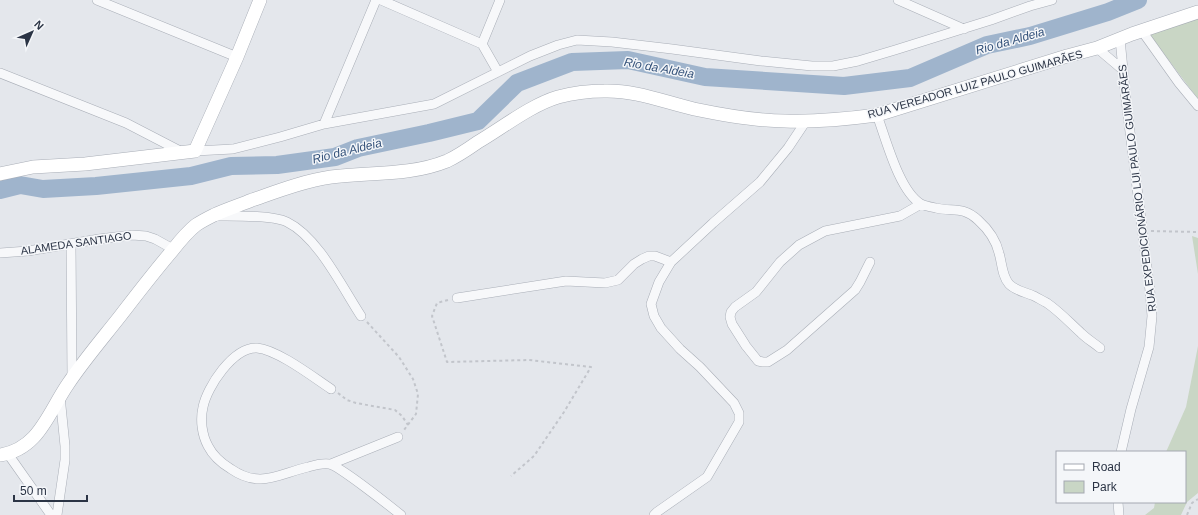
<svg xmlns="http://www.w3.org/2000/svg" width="1198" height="515" font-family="Helvetica,sans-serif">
  <rect width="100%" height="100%" fill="#e4e7ec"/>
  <!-- green -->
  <path fill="#c9d6c5" d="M1198,17v82l-49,-65z
    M1192,236l6,2v36z
    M1198,346v147l-11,9 -6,13h-36l9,-7 1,-6h30v-50h-19l20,-45z"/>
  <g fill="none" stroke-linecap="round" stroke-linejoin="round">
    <!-- river -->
    <path stroke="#9fb4cc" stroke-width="18" d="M0,190l20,-5 23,4 53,-3 95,-10 40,-10 46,-1 58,-8 23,-9 71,-15 49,-12 39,-38 55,-21 56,-2 77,17 139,9 66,-8 77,-33 43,-9 78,-24 30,-12"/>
    <!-- street casing -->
    <g stroke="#a9aeb7" stroke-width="10">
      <path id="street" d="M97,0l140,57
        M381,0l101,44 16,28
        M898,0l66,29
        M1142,31l37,52 19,23
        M1120,39l6,61 24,191 2,25 -3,31 -18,62 -10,43
        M482,44l18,-44
        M1097,48l26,22
        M0,73l126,50 56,29
        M877,115c9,24 22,76 44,89 4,2 10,3 15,4 17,4 27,-2 42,12 10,9 18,20 21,33 3,10 3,23 10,31 7,7 16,8 25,12 4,2 9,5 13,7 13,9 23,20 34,30 6,6 13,10 19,15
        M324,124l52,-124
        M195,151l38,-2 47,-12 44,-13 110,-20 96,-48 28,-11 19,-5 35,2 60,7 89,12 51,5h21l25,-5 37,-11 96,-30 39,-14 22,-6
        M216,216c18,0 56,-1 71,6 31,15 55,65 74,94
        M71,244l1,134
        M0,253l28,-2 71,-12 33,-4 14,1 9,3 18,10
        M870,262l-10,20 -5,8 -68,60 -19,12h-5l-5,-1 -12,-15 -14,-22 -2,-7 1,-5 4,-5 21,-15 24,-30 19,-17 26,-14 75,-15 21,-12
        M457,298l109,-17 39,2 13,-3 16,-16 8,-5 7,-3h6l16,6
        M331,389c-18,-12 -53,-39 -74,-41 -24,-1 -50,39 -54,59 -3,13 -1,28 5,39 5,10 13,17 23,23 29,20 47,5 77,-2 7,-2 14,-4 21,-3 9,1 62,43 72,51
        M8,454l43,61
        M331,464l67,-27
        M1118,502l1,13
        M57,515l8,-55v-14l-5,-50
        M654,515l3,-3 50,-35 32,-55v-9l-5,-10 -34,-36 -20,-18 -19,-21 -7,-12 -3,-12 8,-22 12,-20 42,-39 47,-41 28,-34 18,-27"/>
    </g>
    <!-- secondary casing -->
    <g stroke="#a9aeb7" stroke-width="14">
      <path id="secondary" d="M0,174l33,-7 52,-3 110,-13 42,-94 23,-57
        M0,455c39,-6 48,-42 68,-71 16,-24 35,-46 53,-69 17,-22 33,-43 51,-64 7,-9 15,-19 24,-26 6,-4 12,-7 18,-10 13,-6 26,-10 38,-15 26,-9 52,-19 79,-23 39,-5 79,-1 116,-16 11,-5 21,-12 31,-19 24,-14 53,-37 80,-45 15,-4 30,-6 46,-6 31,-1 60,11 90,18 29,6 61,12 91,12 31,1 62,-2 92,-6l190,-59 30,-8 35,-14 66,-22"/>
    </g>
    <!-- path -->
    <path stroke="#c2c5cb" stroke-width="2" stroke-dasharray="3 3" stroke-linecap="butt" d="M1151,231l47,1
      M448,300l-11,3 -5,13 15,46 82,-2 62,7 -27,45 -30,44 -23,20
      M367,322l32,35 14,22 5,15 -2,20 -12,16
      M338,393l9,7 9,3 39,7 7,6 6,9
      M1187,515l5,-12 6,-4"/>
    <!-- street -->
    <use href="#street" stroke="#f7f8fa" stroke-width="9"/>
    <!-- secondary -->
    <use href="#secondary" stroke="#fff" stroke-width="13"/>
  </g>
  <g text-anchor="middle" stroke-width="3" stroke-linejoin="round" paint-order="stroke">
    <!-- street labels -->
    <g font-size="11" fill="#2b3445" stroke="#f4f6f9">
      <text transform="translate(975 84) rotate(-16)" y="4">RUA VEREADOR LUIZ PAULO GUIMARÃES</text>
      <text transform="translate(1137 188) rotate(-97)" y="4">RUA EXPEDICIONÁRIO LUI PAULO GUIMARÃES</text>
      <text transform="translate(76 243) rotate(-8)" y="4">ALAMEDA SANTIAGO</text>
    </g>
    <!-- water labels -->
    <g font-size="12" font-style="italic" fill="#34527a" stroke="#f4f6f9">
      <text transform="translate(1010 41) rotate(-16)" y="4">Rio da Aldeia</text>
      <text transform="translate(659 68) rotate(10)" y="4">Rio da Aldeia</text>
      <text transform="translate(347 151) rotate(-14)" y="4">Rio da Aldeia</text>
    </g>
  </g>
  <!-- legend -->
  <rect x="1056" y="451" width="130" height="52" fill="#f4f6f9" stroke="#a4a8b1"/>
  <rect x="1064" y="464" width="20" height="6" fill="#ffffff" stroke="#a4a8b1"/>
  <text x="1092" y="471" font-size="12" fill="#2b3445">Road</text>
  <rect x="1064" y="481" width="20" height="12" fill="#c9d6c5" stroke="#a4a8b1"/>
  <text x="1092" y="491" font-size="12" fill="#2b3445">Park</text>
  <!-- north arrow -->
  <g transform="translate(32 32) rotate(45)" stroke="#f4f6f9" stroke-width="3" paint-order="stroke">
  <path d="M0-3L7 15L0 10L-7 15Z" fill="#2b3445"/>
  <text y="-6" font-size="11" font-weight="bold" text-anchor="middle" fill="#2b3445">N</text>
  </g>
  <!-- scale -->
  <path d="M14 495v6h73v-6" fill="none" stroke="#2b3445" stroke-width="2"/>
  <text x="20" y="495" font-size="12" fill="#2b3445" stroke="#f4f6f9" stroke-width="3" paint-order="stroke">50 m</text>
</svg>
